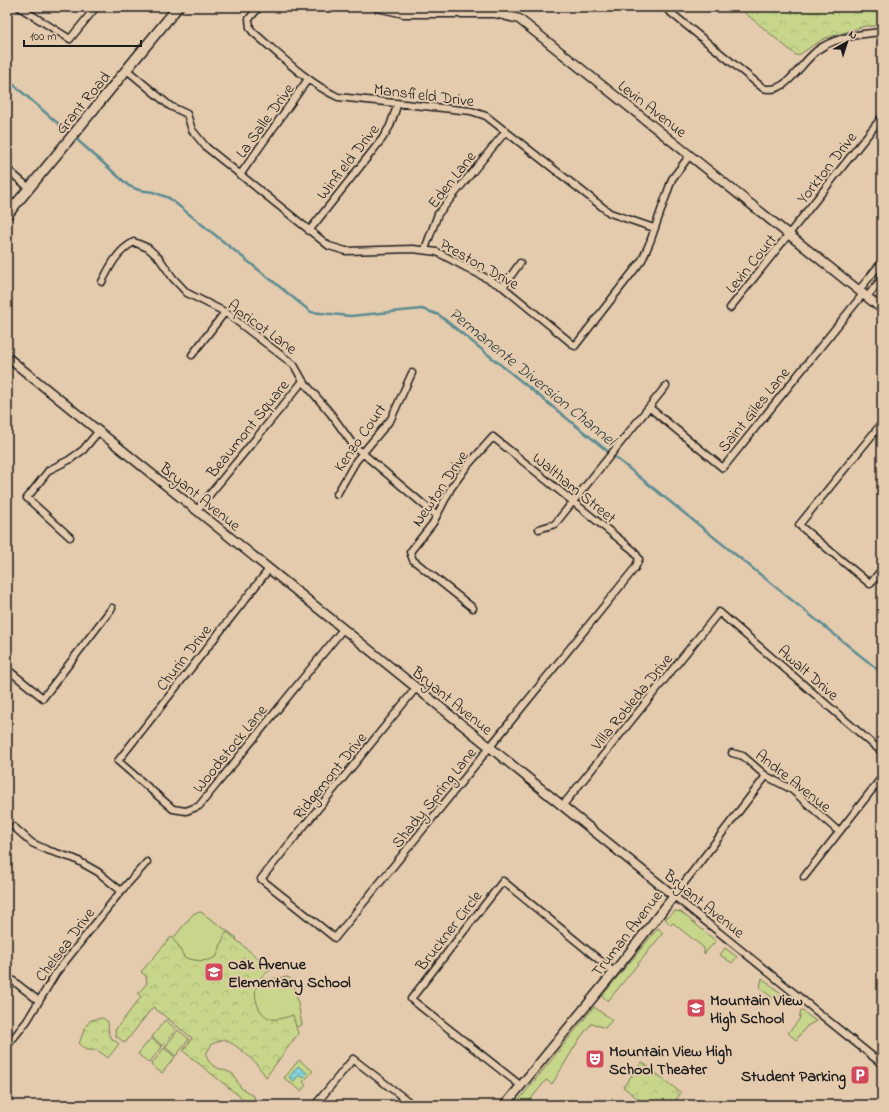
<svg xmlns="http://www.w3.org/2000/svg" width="889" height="1112" font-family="'Indie Flower',sans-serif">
  <defs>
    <pattern id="park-crowns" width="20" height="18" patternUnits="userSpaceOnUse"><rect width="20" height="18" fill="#c7d68a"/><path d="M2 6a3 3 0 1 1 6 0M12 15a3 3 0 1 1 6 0" fill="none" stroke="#aab776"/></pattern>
    <pattern id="water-rules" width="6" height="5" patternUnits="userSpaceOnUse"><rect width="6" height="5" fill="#86d6e1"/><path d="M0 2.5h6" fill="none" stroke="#73b7c0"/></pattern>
  </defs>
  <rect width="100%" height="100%" fill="#e5cbad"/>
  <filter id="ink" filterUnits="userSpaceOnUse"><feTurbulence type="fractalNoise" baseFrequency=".025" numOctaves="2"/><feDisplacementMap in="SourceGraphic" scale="8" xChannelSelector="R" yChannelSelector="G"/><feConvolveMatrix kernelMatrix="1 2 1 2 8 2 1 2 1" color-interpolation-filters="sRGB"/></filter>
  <g filter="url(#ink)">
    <!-- grass -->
    <path fill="#c7d68a" stroke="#727953" d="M675,911l6,1 35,29 -12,13v-6l-31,-25 -2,2 -6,-6z
      M201,912l36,26 -9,16 -20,15 -43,-21 29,-35z
      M658,928l5,5 -55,68 -6,-5z
      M725,948l12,9 -5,6 -12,-8z
      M288,977l6,5 8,43 -19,6 -24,-4 -17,-45z
      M762,978l20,16 -4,5h-4l-14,-11z
      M594,1007l18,13 -7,8 -13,-5 -12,15 -28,46 -6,-4 -20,25h-11z
      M801,1010l15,11 -9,5 -11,14 -8,-7 11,-13z
      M165,1020l11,9 -13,17 -11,-9z
      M178,1030l11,9 -13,17 -11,-9z
      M151,1038l11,9 -13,16 -11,-9z
      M164,1048l11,9 -13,16 -11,-8z
      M299,1060l14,11 -10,11 3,3 -5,6 -17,-13z"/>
    <!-- park -->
    <path fill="url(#park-crowns)" stroke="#727953" d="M738,7h144v19h-17l-42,13 -26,17z
      M227,932l40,34h6l3,2c-8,3 -13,6 -17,12 -8,12 -2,36 13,39 6,1 15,-2 21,-4l5,19 -32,43c-11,-17 -25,-29 -42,-38l-12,5 -6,10c3,15 16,14 27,20l8,14 14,9 -6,7 -66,-53 9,-13 -39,-31 -28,36 -9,-7 -1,-6 26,-33 -3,-3 9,-11 -1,-7 -5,-4 30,-35 7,8 6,12c10,4 24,6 33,-1l7,-20z
      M103,1018l5,4 1,14 10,8 -11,14 -11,-8h-11l-7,-6 6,-17 6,-7z
      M642,1062l39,31 -9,12h-26l-23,-18z"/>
    <!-- water -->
    <path fill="url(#water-rules)" stroke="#5c8c92" d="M298,1066l9,7 -4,5 -4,-3 -5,6 -5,-4z"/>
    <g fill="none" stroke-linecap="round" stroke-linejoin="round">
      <!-- stream -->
      <path stroke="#5c8c92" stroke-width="2.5" d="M7,79l63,55
        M74,137l55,49 10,4 14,2 16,6 142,114 39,4 72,-7 17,6 443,358"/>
      <!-- minor casing -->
      <g stroke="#1c1c1c" stroke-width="9">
        <path id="minor" d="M19,7l51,32 26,-32
          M259,7l-10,12 1,9 3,4c27,23 53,50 85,65l133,14 15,5 124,97 44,15
          M664,7l99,81c25,8 38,-29 59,-41 19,-11 40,-13 60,-15
          M127,70l43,36 17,8 5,16 14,17 123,99 17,5 67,-2 24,3 66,35 72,59 67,-86 8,-18 22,-63 18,-24
          M7,169l22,19
          M240,175l68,-96
          M309,231l73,-92 8,-13 8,-23
          M425,249l13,-35 68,-83
          M102,282c8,-16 16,-32 32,-40l14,6 11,10 14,20 14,15 38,19 69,53 9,16 28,33 23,32 82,69
          M503,287l17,-24
          M859,290l23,-28
          M867,297l15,-19
          M730,308l152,-191
          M192,355l33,-43
          M650,408l73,60 140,-174
          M882,423l-83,102 71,59 12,-15
          M337,494l19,-33 35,-42 21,-46
          M197,510l106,-129
          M539,529l16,-5 111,-138
          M70,537l-43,-39 22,-28 20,-10 14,-10 15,-18
          M269,569l-151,192 55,48 13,2 13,-5 144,-177
          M7,669l36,29 69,-90
          M416,688l-155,191 74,59 300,-370 4,-9 -5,-8 -141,-114 -26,29 -16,22 -18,35 -23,29 3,8 60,48
          M732,753l11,3 23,20 25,13 47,42
          M766,776l-92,120 208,168
          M563,805l156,-193 163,140
          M14,827l18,16 15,7 28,9 23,13 23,19
          M804,877l78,-100
          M7,976l32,25
          M7,1046l20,-25 29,-48 65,-82 26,-29
          M520,1085l-109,-86 92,-118 111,91
          M315,1105l38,-46 60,46"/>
      </g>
      <!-- tertiary casing -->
      <g stroke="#1c1c1c" stroke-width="11">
        <path id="tertiary" d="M377,7l27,6h91l24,6 363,290
          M7,357l667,539 -60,76 -109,133"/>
      </g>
      <!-- secondary casing -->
      <g stroke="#1c1c1c" stroke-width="12">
        <path id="secondary" d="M7,215l171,-208"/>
      </g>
      <!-- minor -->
      <use href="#minor" stroke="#e5cbad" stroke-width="6"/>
      <!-- tertiary -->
      <use href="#tertiary" stroke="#e5cbad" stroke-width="8"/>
      <!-- secondary -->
      <use href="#secondary" stroke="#e5cbad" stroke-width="9"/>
    </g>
  </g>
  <!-- icons -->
  <defs>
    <g id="school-square" transform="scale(1)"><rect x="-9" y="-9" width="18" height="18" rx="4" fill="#d1495b" stroke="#e5cbad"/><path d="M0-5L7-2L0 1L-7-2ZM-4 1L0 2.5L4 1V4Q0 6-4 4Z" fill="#fff"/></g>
    <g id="theatre-square" transform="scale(1)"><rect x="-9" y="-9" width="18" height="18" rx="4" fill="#d1495b" stroke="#e5cbad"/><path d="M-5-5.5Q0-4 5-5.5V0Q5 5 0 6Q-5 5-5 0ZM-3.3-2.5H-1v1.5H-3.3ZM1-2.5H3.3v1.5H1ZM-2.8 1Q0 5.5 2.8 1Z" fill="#fff"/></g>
    <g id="parking-square" transform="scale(1)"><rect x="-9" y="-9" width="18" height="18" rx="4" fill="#d1495b" stroke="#e5cbad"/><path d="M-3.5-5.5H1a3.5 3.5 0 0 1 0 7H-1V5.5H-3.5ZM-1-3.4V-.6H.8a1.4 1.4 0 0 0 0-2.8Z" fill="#fff"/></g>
  </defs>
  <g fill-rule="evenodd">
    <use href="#school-square" x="214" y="972"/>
    <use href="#school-square" x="696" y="1008"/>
    <use href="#theatre-square" x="595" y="1059"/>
    <use href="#parking-square" x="860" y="1075"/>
  </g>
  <g text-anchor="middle" stroke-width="4" stroke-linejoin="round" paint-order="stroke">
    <!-- street labels -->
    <g font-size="16" fill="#1c1c1c" stroke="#e5cbad">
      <text transform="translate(424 94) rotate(7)" y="6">Mansfield Drive</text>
      <text transform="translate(82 102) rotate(-50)" y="6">Grant Road</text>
      <text transform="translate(653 108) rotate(38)" y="6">Levin Avenue</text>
      <text transform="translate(264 120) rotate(-54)" y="6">La Salle Drive</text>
      <text transform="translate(347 161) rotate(-52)" y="6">Winfield Drive</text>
      <text transform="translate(826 167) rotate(-52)" y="6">Yorkton Drive</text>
      <text transform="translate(451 179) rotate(-52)" y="6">Eden Lane</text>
      <text transform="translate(480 263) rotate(29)" y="6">Preston Drive</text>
      <text transform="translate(750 263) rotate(-51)" y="6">Levin Court</text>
      <text transform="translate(263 326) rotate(36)" y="6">Apricot Lane</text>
      <text transform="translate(753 409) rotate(-51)" y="6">Saint Giles Lane</text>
      <text transform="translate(247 428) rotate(-51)" y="6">Beaumont Square</text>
      <text transform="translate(359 437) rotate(-55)" y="6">Kenzo Court</text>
      <text transform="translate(575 487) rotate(39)" y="6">Waltham Street</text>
      <text transform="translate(439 488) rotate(-56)" y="6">Newton Drive</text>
      <text transform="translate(201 496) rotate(39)" y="6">Bryant Avenue</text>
      <text transform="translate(183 657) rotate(-52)" y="6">Churin Drive</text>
      <text transform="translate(809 672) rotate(41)" y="6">Awalt Drive</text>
      <text transform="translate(453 700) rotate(39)" y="6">Bryant Avenue</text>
      <text transform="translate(631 701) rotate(-51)" y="6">Villa Robleda Drive</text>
      <text transform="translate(229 748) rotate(-51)" y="6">Woodstock Lane</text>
      <text transform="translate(329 775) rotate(-51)" y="6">Ridgemont Drive</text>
      <text transform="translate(794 780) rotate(38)" y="6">Andre Avenue</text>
      <text transform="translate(433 797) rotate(-51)" y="6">Shady Spring Lane</text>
      <text transform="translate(705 903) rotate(39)" y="6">Bryant Avenue</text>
      <text transform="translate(448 930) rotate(-52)" y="6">Bruckner Circle</text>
      <text transform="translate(626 933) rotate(-52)" y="6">Truman Avenue</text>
      <text transform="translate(64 944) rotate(-53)" y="6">Chelsea Drive</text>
    </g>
    <!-- poi labels -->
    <g font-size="16" font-weight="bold" fill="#1c1c1c" stroke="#e5cbad" text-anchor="start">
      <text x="228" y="969">Oak Avenue<tspan x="228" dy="18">Elementary School</tspan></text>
      <text x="710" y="1005">Mountain View<tspan x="710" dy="18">High School</tspan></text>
      <text x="609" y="1056">Mountain View High<tspan x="609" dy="18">School Theater</tspan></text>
      <text x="846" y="1081" text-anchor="end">Student Parking</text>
    </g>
    <!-- water labels -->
    <g font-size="17" font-style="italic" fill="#314143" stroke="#e5cbad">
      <text transform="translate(533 376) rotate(39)" y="6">Permanente Diversion Channel</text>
    </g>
  </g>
  <!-- margin -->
  <rect width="889" height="1112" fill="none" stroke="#e5cbad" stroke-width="24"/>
  <rect x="12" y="12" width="865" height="1088" fill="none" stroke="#1c1c1c" stroke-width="1.5" filter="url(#ink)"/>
  <!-- north arrow -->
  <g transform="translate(847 42) rotate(39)" stroke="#e5cbad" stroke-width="3" paint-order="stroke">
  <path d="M0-3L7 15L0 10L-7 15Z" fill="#1c1c1c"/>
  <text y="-6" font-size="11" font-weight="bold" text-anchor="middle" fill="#1c1c1c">N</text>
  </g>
  <!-- scale -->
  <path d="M24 40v6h117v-6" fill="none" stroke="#1c1c1c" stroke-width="2"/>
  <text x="30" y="40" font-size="12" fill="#1c1c1c" stroke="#e5cbad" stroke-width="3" paint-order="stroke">100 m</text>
</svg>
